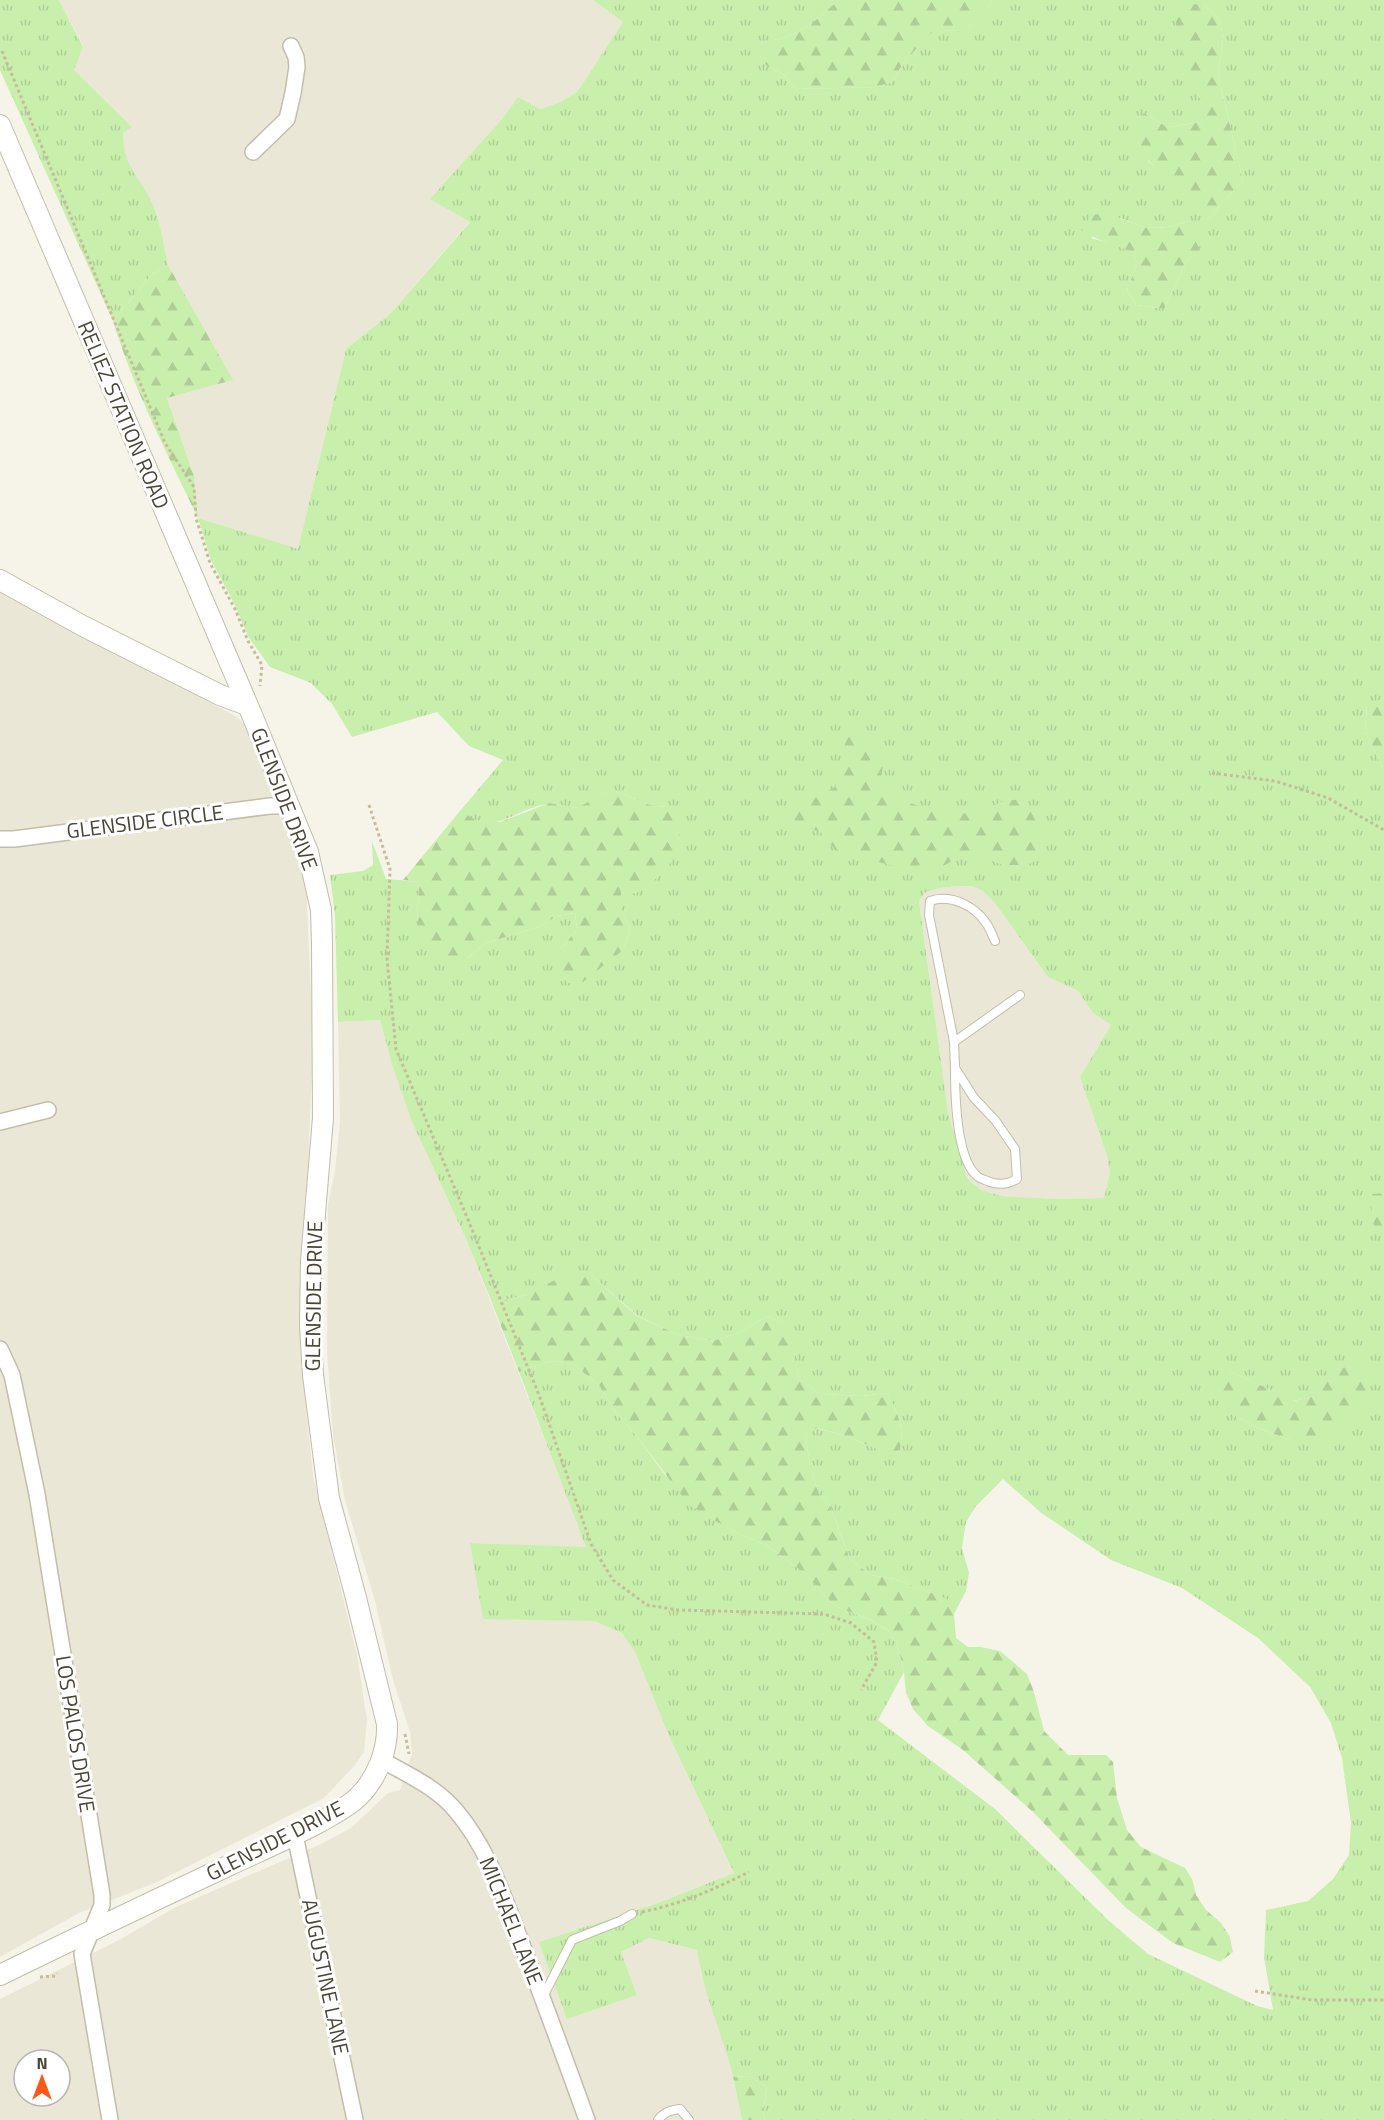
<svg xmlns="http://www.w3.org/2000/svg" width="1384" height="2120" font-family="'Titillium Web',sans-serif">
  <defs>
    <pattern id="grass-tufts" width="24" height="20" patternUnits="userSpaceOnUse" patternTransform="scale(1.5)"><rect width="24" height="20" fill="#c9efad"/><path d="M3 7l-1-3M5 7V3M7 7l1-3M15 17l-1-3M17 17v-4M19 17l1-3" fill="none" stroke="#aece95"/></pattern>
    <pattern id="forest-firs" width="22" height="20" patternUnits="userSpaceOnUse" patternTransform="scale(1.5)"><rect width="22" height="20" fill="#c9efad"/><path d="M5 1l3.5 6h-7zM16 11l3.5 6h-7z" fill="#aece95"/></pattern>
  </defs>
  <rect width="100%" height="100%" fill="#f6f4e9"/>
  <!-- residential -->
  <path fill="#ebe7d6" fill-rule="evenodd" d="M59,0h534l30,22 -46,70 -17,10 -20,7 -22,-11 -15,20 -72,81 39,22 -78,91 -46,37 -48,201 -100,-32 -4,-42 -27,-78 65,-18 -64,-115 -13,-56 -27,-45 -5,-19v-12l9,-6 -59,-57 10,-24z
    M0,589l237,128 9,9 49,115 11,40 7,161 -5,125 -8,96v70l7,83 6,60 44,179 10,65 -3,32 -9,13 -31,33 -167,84 -78,31 -79,44z
    M958,886h14l11,5 11,11 54,75 30,14 15,22 18,12 -31,52 27,79 3,17 -5,25 -50,1 -53,-3 -21,-6 -14,-12 -19,-66 -29,-210 5,-9 15,-5z
    M380,1020l12,45 20,57 54,117 121,309 -116,-5 12,75 111,3 28,12 13,19 33,82 66,139 -76,30 -119,39 98,53 -16,-43 28,-14 48,12 4,24 25,72 16,74h-742v-121l117,-58 59,-34 143,-62 32,-17 37,-35 12,-3 12,-36 -2,-22 -17,-52 -18,-79 -30,-101 -12,-65 -6,-83 1,-148 7,-33 5,-50 -2,-99zM24,2060h36v36h-36z"/>
  <!-- grass -->
  <path fill="url(#grass-tufts)" fill-rule="evenodd" d="M0,0h59l24,47 -9,23 58,57 -9,6c0,37 21,47 32,77 6,18 9,37 13,55l-16,9 -39,47 -113,-251z
    M593,0h246l-29,25 -23,12 -27,6 7,23 16,8 13,15 79,-2 17,-5 11,-19 30,-33c38,2 37,-1 60,-30h391v698l-17,8 -2,26 19,38v423l-13,1 3,35 10,9v882h-619l-2,-9 4,-24 -17,-11 -17,1c-10,-43 -30,-83 -36,-127l-48,-12 -28,14 16,43 -70,24 -28,-77 119,-39 76,-30 -66,-139 -33,-82 -13,-19 -28,-12 -111,-2 -13,-76 116,4 -67,-175 32,-11 22,3 26,21 17,28 22,25 27,37 66,55 35,15 38,28 31,33 38,15 14,9 10,12 7,30 -26,48 117,89 113,111 40,34 109,52 16,4 -9,-53 2,-47 42,-9 25,-22 16,-24 2,-32 -9,-65 -11,-35 -21,-36 -52,-49 -76,-50 -71,-28 -71,-48 -37,-33 -27,27 -10,16 -4,26 7,25 -3,18 -12,23 -8,-15 -51,-20 -25,-4 -20,-16 -21,-56 -10,-9 -9,-27 -4,-29 9,-10 28,7 26,11 31,4c4,-24 -1,-37 -14,-57l-24,3 -43,-2 -20,-17 -12,-54 -21,-6 -28,16 -25,8 -34,-6 -41,-19 -47,-41 -64,20 -35,8 -26,-64 -54,-117 -20,-57 -12,-45 -42,2 -3,-106 -5,-41 33,-4 10,-6 -1,-24 14,38 33,3 -2,44 50,32 19,-15 53,-16 18,-11 18,-3 2,16 -16,20 44,14 18,-13 7,-21 -9,-21 -1,-16 16,1 5,-4 25,-82 -16,-2 -37,-15c-9,4 -29,17 -38,18 -9,0 -19,-6 -28,-4 -33,5 -55,35 -87,7l43,-51 -34,-14 -32,-34 -85,25 -20,-33 -21,-21 -41,-16 -5,-7 -16,-22 -14,-33 -24,-45 -13,-42 100,31 48,-200 46,-37 78,-90 -40,-23 73,-81 15,-21 22,12 20,-7 17,-10 46,-70zM1203,4l17,16 3,19 -5,35 25,107 -36,39 -59,-59 -4,-48 23,14 36,-5v-15l-6,-16zM1120,218l27,10 21,-1 22,-6 7,32 -11,9 -22,47 -28,-4 -9,-15 10,-26 -3,-11 -17,-8 -26,-7zM958,886h14l11,5 11,11 54,75 30,14 15,22 18,12 -31,52 27,79 3,17 -6,25 -49,1 -53,-3 -21,-6 -14,-12 -19,-66 -29,-210 5,-9 15,-5zM1230,1371l63,30 23,-5 19,-24 -45,68 -32,-12 -28,-15z"/>
  <!-- forest -->
  <path fill="url(#forest-firs)" d="M839,0h154l-15,20 -14,10 -31,1 -30,32 -11,19 -17,5 -79,2 -13,-15 -16,-8 -12,-15 5,-8 27,-6 23,-12z
    M1203,4l17,16 3,19 -5,35 25,107 -37,40c-12,-11 -70,-69 -72,-83 -1,-10 4,-18 10,-25l23,14 36,-5v-15l-25,-64 -3,-27 8,-11z
    M1105,213l42,15 21,-1 22,-6 13,13 -6,19 -11,9 -22,47 -28,-4 -9,-15 10,-26 -3,-11c-18,-9 -38,-12 -53,-23l11,-15z
    M168,265l65,115 -66,18 27,78 4,42c-31,-65 -64,-128 -85,-197l39,-47z
    M1384,698v72l-19,-38 2,-27z
    M847,736h17l21,19 -4,23 15,20 50,17 34,-3 23,-11 19,-2c18,25 19,29 17,60l-12,6h-24l-22,-8h-22l-21,12 -21,3 -81,-21 -16,-20 -24,-3 -6,-12 10,-11 35,-18z
    M613,790l37,15 16,2 13,8c4,30 -5,54 -32,70 -3,2 -8,7 -12,8 -4,1 -11,-1 -14,-1v16l9,21 -7,21 -40,32 -15,1 -13,-13 6,-21 16,-20 -2,-16 -18,3 -18,11 -53,16 -19,15 -17,2 -23,-11 -10,-23 2,-44 -16,-2 57,-69 19,11h21l49,-19 27,5z
    M1384,1193v45h-1l-9,-9 -4,-35z
    M568,1273l23,2 46,41 42,19 34,6 25,-8 28,-16 22,6 11,54 20,17 43,2 24,-3c13,20 18,34 14,57l-11,4 -46,-19 -27,-7 -10,10 4,29 9,27 10,9 21,56 20,16 25,4 52,20 7,15 2,24 12,9h13l19,4 27,23 7,18 10,39 24,24h38l7,7 4,36 10,32 14,17 44,21 7,11 4,16 10,15 15,13 9,14 3,15 -13,10 -47,-19 -47,-35 -93,-96 -70,-62 -35,-24 -15,-17 -7,-16 -2,-21 -7,-30 -10,-12 -14,-9 -38,-15 -31,-33 -38,-28 -35,-15 -42,-25 -51,-67 -22,-25 -17,-28 -26,-21 -22,-3 -32,11 -27,-69 35,-8z
    M1356,1362l13,12c0,6 1,13 -1,19 -6,20 -32,40 -48,51l-30,-4 -32,-12 -28,-15 -17,-20 2,-15 15,-7 64,30 21,-5 20,-24z
    M750,2076l17,11 -4,24 2,9h-23l-9,-43z"/>
  <g fill="none" stroke-linecap="round" stroke-linejoin="round">
    <!-- service casing -->
    <g stroke="#c3bdaa" stroke-width="10">
      <path id="service" d="M954,1042l-25,-127 1,-14c20,-7 44,4 56,22 4,5 6,12 9,18
        M955,1068c0,26 1,90 22,108 3,3 9,4 13,6 9,3 19,2 27,-3l-2,-30 -20,-29 -21,-22 -19,-30 -1,-26 66,-47
        M543,1997l29,-57 48,-19 12,-7
        M658,2120c6,-8 13,-10 22,-11l9,11"/>
    </g>
    <!-- minor casing -->
    <g stroke="#c3bdaa" stroke-width="18">
      <path id="minor" d="M253,152l34,-33 6,-26 4,-26 -1,-10 -5,-11
        M0,839h14l256,-33h20
        M0,1122l48,-12
        M0,1349l12,26 25,119 65,401v10l-20,49 28,166
        M382,1760c26,15 56,28 75,52 31,37 46,83 63,127 23,60 45,120 67,181
        M295,1835l60,285"/>
    </g>
    <!-- tertiary casing -->
    <g stroke="#c3bdaa" stroke-width="22">
      <path id="tertiary" d="M0,125l252,590 56,137 13,58 1,33 1,175 -12,143 -1,64 3,50 16,123 26,96 32,130c1,26 -10,55 -29,73 -11,11 -25,17 -38,25 -30,16 -60,29 -90,43 -77,36 -154,73 -230,110
        M0,580l83,46 137,69 27,10"/>
    </g>
    <!-- path -->
    <path stroke="#c6bc99" stroke-width="3" stroke-dasharray="3 3" stroke-linecap="butt" d="M2,51l163,392 29,44 2,31 14,45 25,46 13,32 14,24 -2,21
      M1212,773l63,8 53,17 56,32
      M369,805l21,64 -3,90 9,90 73,173 70,173 52,149 22,36 34,25 31,5 146,4 27,9 23,19 3,20 -16,28
      M405,1734l4,20
      M642,1912c42,-9 68,-21 107,-40
      M40,1977l15,-1 2,-3
      M1255,1991l57,9h72"/>
    <!-- service -->
    <use href="#service" stroke="#fff" stroke-width="8"/>
    <!-- minor -->
    <use href="#minor" stroke="#fff" stroke-width="15"/>
    <!-- tertiary -->
    <use href="#tertiary" stroke="#fff" stroke-width="20"/>
  </g>
  <g text-anchor="middle" stroke-width="6" stroke-linejoin="round" paint-order="stroke">
    <!-- street labels -->
    <g font-size="21" fill="#4b4536" stroke="#fff">
      <text transform="translate(123 415) rotate(67)" y="7">RELIEZ STATION ROAD</text>
      <text transform="translate(284 799) rotate(69)" y="7">GLENSIDE DRIVE</text>
      <text transform="translate(145 822) rotate(-7)" y="7">GLENSIDE CIRCLE</text>
      <text transform="translate(314 1296) rotate(-89)" y="7">GLENSIDE DRIVE</text>
      <text transform="translate(75 1734) rotate(81)" y="7">LOS PALOS DRIVE</text>
      <text transform="translate(275 1841) rotate(-27)" y="7">GLENSIDE DRIVE</text>
      <text transform="translate(511 1921) rotate(68)" y="7">MICHAEL LANE</text>
      <text transform="translate(325 1977) rotate(78)" y="7">AUGUSTINE LANE</text>
    </g>
  </g>
  <!-- north arrow -->
  <g transform="translate(42 2078)"><circle r="28" fill="#ffffff" stroke="#b7b5af" stroke-width="1.5"/>
  <path d="M0-4.5L10 22L0 15L-10 22Z" fill="#ff5717"/>
  <text y="-9" font-size="16" font-weight="bold" text-anchor="middle" fill="#4b4536">N</text>
  </g>
</svg>
